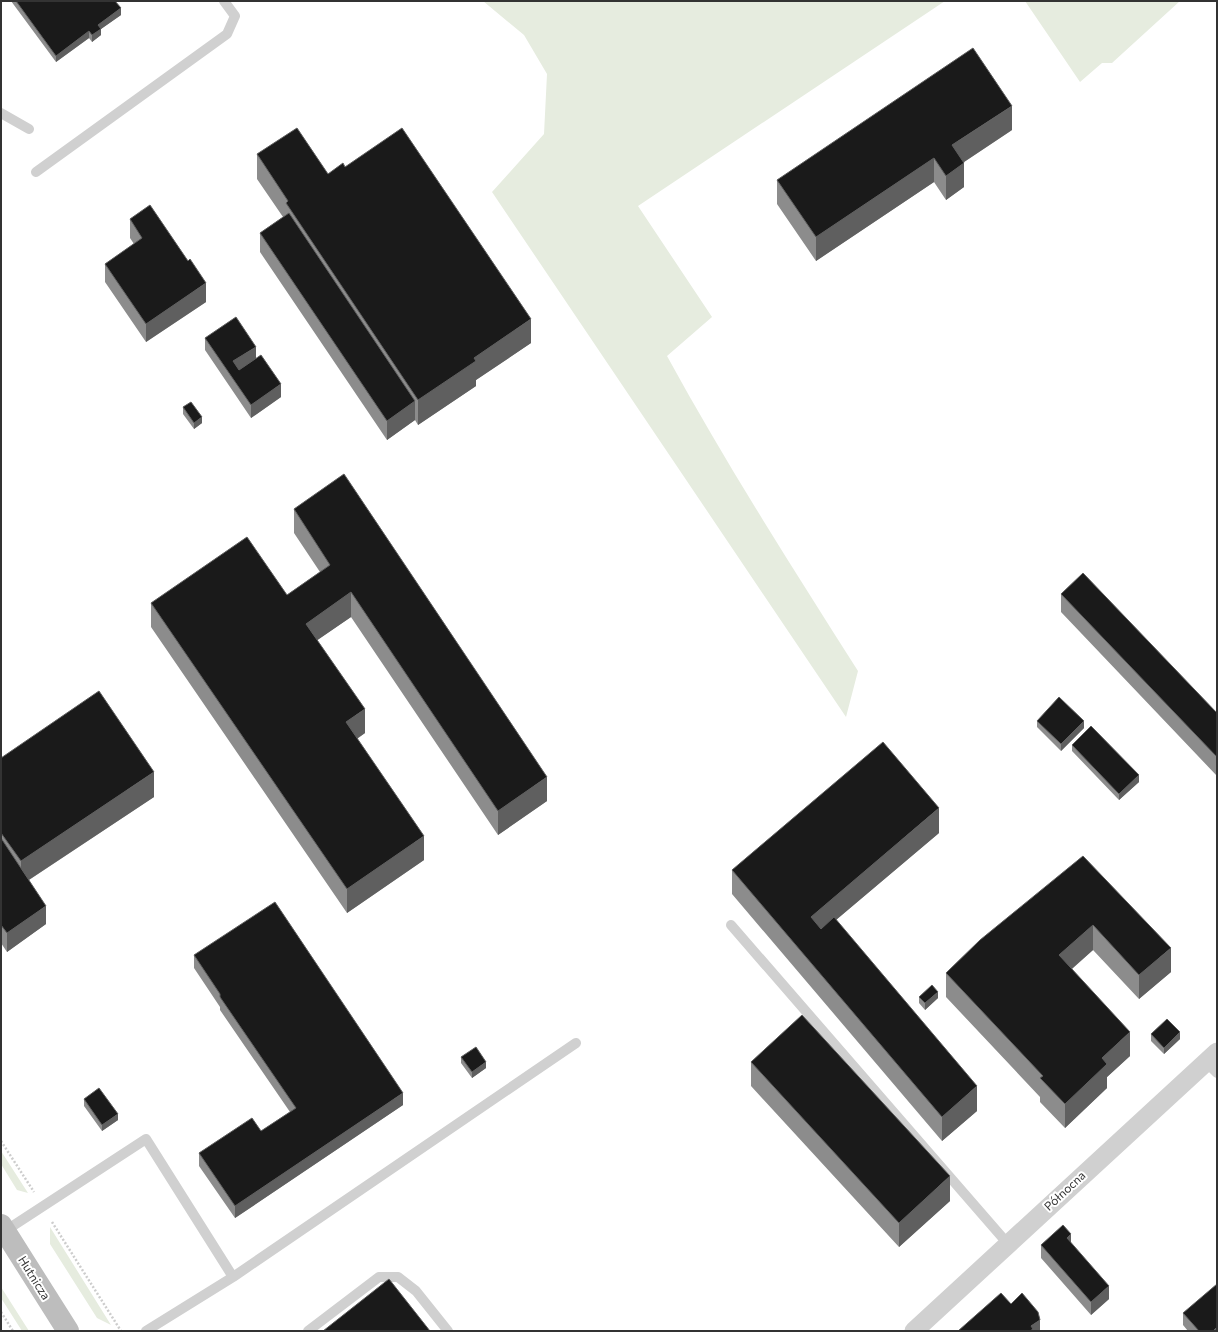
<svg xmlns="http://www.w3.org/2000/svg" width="1218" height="1332" font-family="Commissioner,sans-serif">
  <rect width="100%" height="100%" fill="#fff"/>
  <!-- grass -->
  <path fill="#e6ecdf" d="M483,1h462l-307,205 74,111 -45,39c59,108 125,211 191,315l-12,46 -354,-525 52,-58 3,-60 -23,-39z
    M1025,1h155l-68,62h-10l-22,19z
    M1,1151l27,42 -11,-3 -16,-26z
    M50,1227l61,98 -14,-7 -47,-74z
    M1,1287l28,44h-7l-21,-33z"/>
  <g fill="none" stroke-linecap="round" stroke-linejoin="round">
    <!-- path -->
    <path stroke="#cdcdcd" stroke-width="2.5" stroke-dasharray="2 2" stroke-linecap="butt" d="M1,1141l33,51
      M52,1222l69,109
      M1,1312l12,19"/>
    <!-- service -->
    <path stroke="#d0d0d0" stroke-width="10" d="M1,113l28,16
      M36,172l191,-138 8,-18 -11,-15
      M731,925l277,319
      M1206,1062l11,11
      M5,1231l141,-92 87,138
      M146,1331l87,-54 343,-234
      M308,1331l71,-54h19l18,14 32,40"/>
    <!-- minor -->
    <path stroke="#d0d0d0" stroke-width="19" d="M914,1331l303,-279"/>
    <!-- secondary -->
    <path stroke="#bdbdbd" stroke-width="22" d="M1,1225l67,106"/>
  </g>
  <!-- wall -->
  <path fill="#8c8c8c" d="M11,1h104l6,14 -20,14v6l-9,7 -3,-4 -33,24z
    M1012,130l-48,32v25l-18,13 -12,-18 -118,79 -39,-57v-24z
    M257,154l71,20 17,-7 186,176 -55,37v6l-58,39 -3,-5 -28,20 -127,-188v-19l23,-16 -26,-38z
    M130,219l76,83 -60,40 -41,-60v-18l29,-20 -4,-6z
    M205,338l51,21 25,38 -30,21 -46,-68z
    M183,407l19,16 -8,6 -11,-15z
    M294,509l253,292 -49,34 -147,-218 -34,23 48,93 -8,6 67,121 -77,53 -196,-286v-24l136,-8 33,-23 -26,-39z
    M1061,594l156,119v63l-156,-164z
    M1037,721l47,7 -23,23 -24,-24z
    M1072,745l67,37 -20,18 -47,-49z
    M1,758l153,39 -125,83 17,44 -39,28 -6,-9z
    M939,833l-103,87 141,191 -35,30 -210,-247v-24z
    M1083,856l88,116 -32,27 -46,-49 -21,19 58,87 -23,21v11l-42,40 -25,-26v-5l-94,-100v-24z
    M194,955l209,150 -168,113 -36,-52v-13l62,-22 29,-19 -70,-102v-3l-26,-39z
    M919,997l19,1 -13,12 -6,-7z
    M1151,1034l29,5 -16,15 -13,-13z
    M461,1057l25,11 -14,10 -11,-15z
    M751,1062l199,139 -51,46 -148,-161z
    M84,1099l34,21 -16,11 -18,-25z
    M1071,1243l38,56 -18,16 -50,-57v-13z
    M1183,1313l34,18h-29l-5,-6z"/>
  <!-- shaded-wall -->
  <path fill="#5f5f5f" d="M121,8v7l-20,14v6l-9,7v-7l6,-10z
    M89,31v7l-33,24v-6z
    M1012,106v24l-60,40v-25z
    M934,158v24l-118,79v-24z
    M964,163v24l-18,13v-24z
    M206,283v19l-60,40v-18z
    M531,319v24l-55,37v6l-58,39v-25l56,-42z
    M256,347v12l-23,15v-13z
    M281,384v13l-30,21v-13z
    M415,401v19l-28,20v-19z
    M202,417v6l-8,6v-6z
    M351,592v25l-45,31v-24z
    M365,709v24l-19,13v-24z
    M1084,721v7l-23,23v-7z
    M154,772v25l-133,88v-24z
    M1139,775v7l-20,18v-6z
    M547,777v24l-49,34v-24z
    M939,808v25l-128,108v-24z
    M424,836v24l-77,53v-24z
    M46,906v18l-39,28v-19z
    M1093,925v25l-34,30v-25z
    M1171,948v24l-32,27v-24z
    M938,992v6l-13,12v-7z
    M1130,1032v24l-23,21v11l-42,40v-24l37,-46z
    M1180,1032v7l-16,15v-6z
    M486,1062v6l-14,10v-6z
    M977,1086v25l-35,30v-24z
    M403,1093v12l-168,113v-12z
    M118,1114v6l-16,11v-6z
    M950,1176v25l-51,46v-24z
    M1071,1234v13l-4,-9z
    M1109,1286v13l-18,16v-13z
    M1040,1320v11h-10l1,-5z
    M1217,1327v4h-4z"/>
  <!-- building -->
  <path fill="#1a1a1a" stroke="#5f5f5f" d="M16,1h99l6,7 -23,17 3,4 -9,6 -3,-4 -33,25z
    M973,48l39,58 -60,39 12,18 -18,13 -12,-18 -118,79 -39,-57z
    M297,128l31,46 15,-11 2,4 57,-39 129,191 -57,39 2,3 -58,39 -132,-197 2,-2 -31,-47z
    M150,205l38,56 2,-2 16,24 -60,41 -41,-60 37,-26 -12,-19z
    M289,213l126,188 -28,20 -127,-188z
    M236,317l20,30 -23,14 6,9 22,-15 20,29 -30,21 -46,-67z
    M191,402l11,15 -8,6 -11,-16z
    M344,474l203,303 -49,34 -147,-219 -45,32 59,85 -19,13 78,114 -77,53 -196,-286 96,-66 40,58 43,-30 -36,-56z
    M1083,573l134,140v44l-156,-163z
    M99,691l55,81 -133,89 -20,-28v-75z
    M1059,697l25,24 -23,23 -24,-23z
    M1091,726l48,49 -20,19 -47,-49z
    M883,742l56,66 -128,109 10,12 13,-12 143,169 -35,31 -210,-247z
    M1,838l45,68 -39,27 -6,-8z
    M1083,856l88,92 -32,27 -46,-50 -34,30 71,77 -28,26 5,6 -42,40 -25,-26 3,-2 -97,-103 34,-33z
    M275,902l128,191 -168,113 -36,-53 53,-35 9,13 35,-23 -76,-111v-3l-26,-39z
    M932,985l6,7 -13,11 -6,-6z
    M802,1015l148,161 -51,47 -148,-161z
    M1167,1019l13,13 -16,16 -13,-14z
    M476,1047l10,15 -14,10 -11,-15z
    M99,1088l19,26 -16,11 -18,-26z
    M1063,1225l8,9 -4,4 42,48 -18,16 -50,-57z
    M389,1279l41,52h-107z
    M1217,1284v43l-4,4h-14l-16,-18z
    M1001,1293l10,11 11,-11 16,19 2,8 -9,6 2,3 -3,2h-72z"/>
  <g text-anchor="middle" stroke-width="4" stroke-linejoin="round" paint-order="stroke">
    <!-- street labels -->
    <g font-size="12" fill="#333" stroke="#fff">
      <text transform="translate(1065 1191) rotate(-43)" y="4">Północna</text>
      <text transform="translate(34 1278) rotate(58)" y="4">Hutnicza</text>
    </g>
  </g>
  <!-- border -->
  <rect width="1218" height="1332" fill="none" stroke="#333333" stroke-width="4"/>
</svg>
